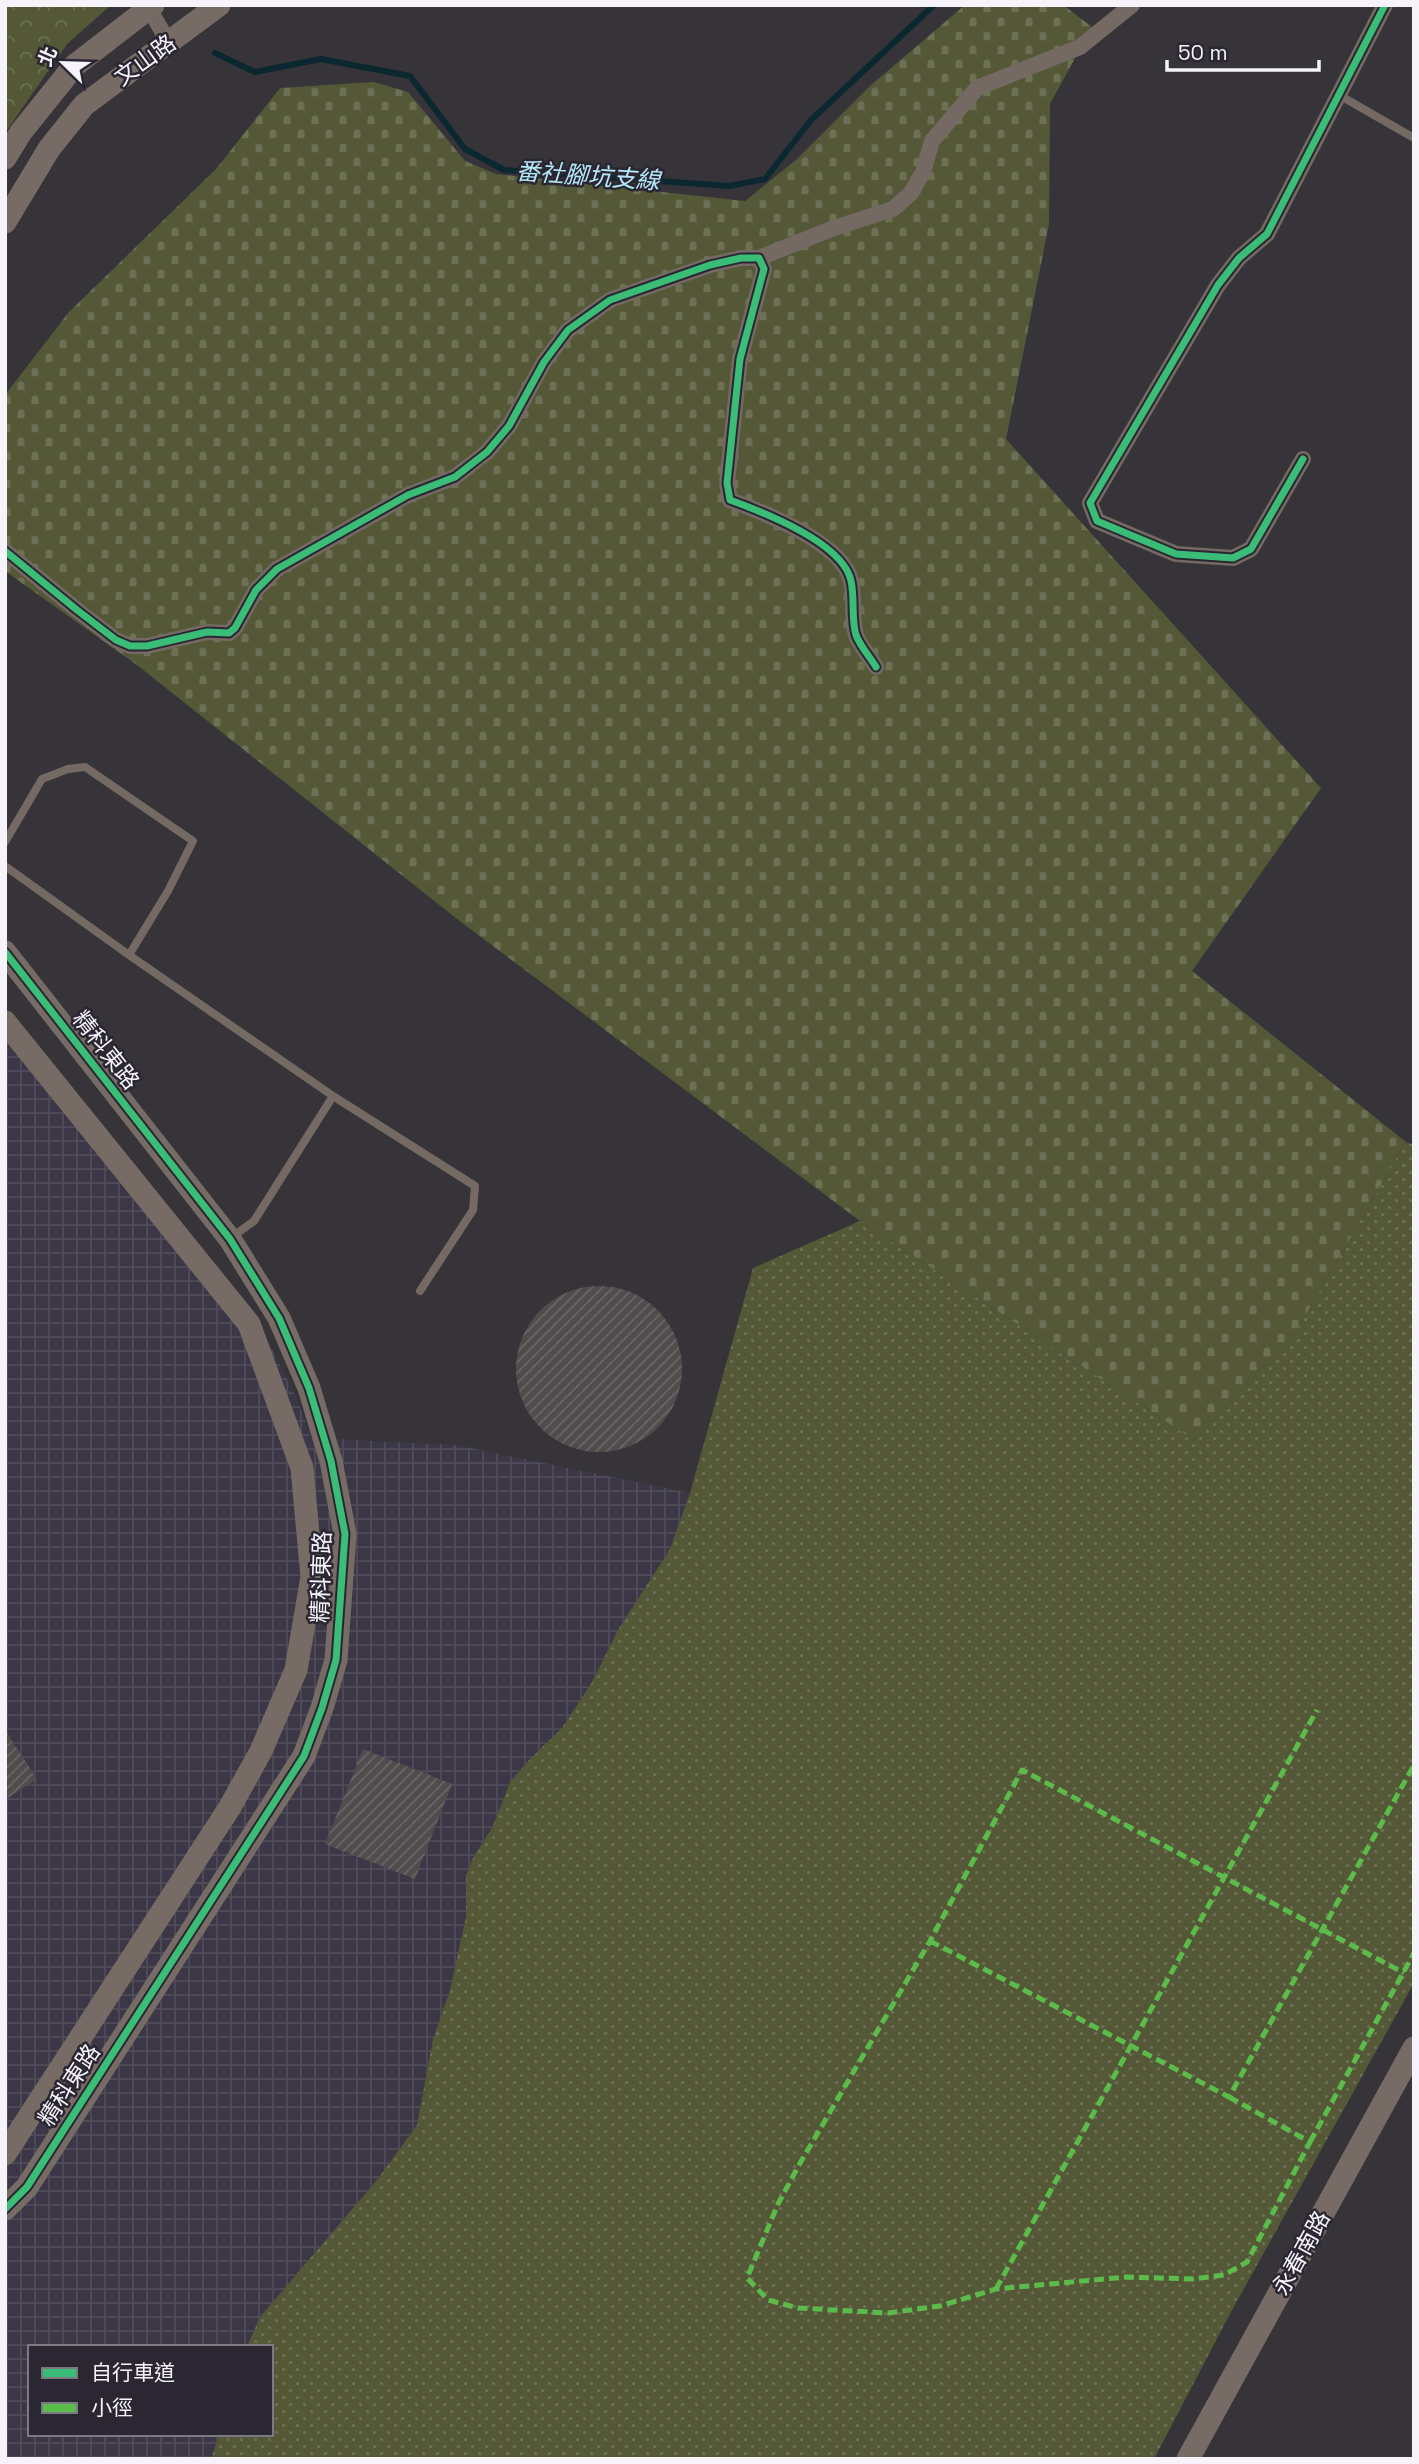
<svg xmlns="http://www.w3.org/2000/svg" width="1419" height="2464" font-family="'Space Grotesk','Noto Sans TC',sans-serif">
  <defs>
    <pattern id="industrial-grid" width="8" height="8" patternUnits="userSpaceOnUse" patternTransform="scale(1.75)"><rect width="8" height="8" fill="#3c3746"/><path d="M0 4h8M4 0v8" fill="none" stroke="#4f4b58"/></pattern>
    <pattern id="grass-dots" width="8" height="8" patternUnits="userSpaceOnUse" patternTransform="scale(1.75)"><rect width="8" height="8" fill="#545837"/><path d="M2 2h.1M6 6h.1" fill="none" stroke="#6d7055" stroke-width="1.8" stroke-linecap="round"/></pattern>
    <pattern id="forest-crowns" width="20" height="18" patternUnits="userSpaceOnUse" patternTransform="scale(1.75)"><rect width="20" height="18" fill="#545837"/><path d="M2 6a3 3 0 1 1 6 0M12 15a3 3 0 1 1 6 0" fill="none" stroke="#6d7055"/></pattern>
    <pattern id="cemetery-stones" width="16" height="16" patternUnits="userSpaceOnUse" patternTransform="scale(1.75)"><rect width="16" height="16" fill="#545837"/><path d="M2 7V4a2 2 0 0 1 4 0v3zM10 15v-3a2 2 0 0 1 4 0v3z" fill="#6d7055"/></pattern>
    <pattern id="building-hatch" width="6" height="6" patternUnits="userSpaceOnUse" patternTransform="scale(1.75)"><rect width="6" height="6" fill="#4f4c4c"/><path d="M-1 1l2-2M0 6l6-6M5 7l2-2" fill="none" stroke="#696667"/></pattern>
  </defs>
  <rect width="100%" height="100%" fill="#363439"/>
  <!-- industrial -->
  <path fill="url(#industrial-grid)" d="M5,1014l261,323 31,62 14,39 145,7 234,48 -20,56 -52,81 -26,52 -30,46 -32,31 -20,23 -18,46 -18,28 -8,19v42l-16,73 -17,49 -16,86 -40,55 -116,137 -14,30h-217v87h189l-8,25h-206z"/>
  <!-- grass -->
  <path fill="url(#grass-dots)" d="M1406,1142l8,3v838l-182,327 -78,149h-943l8,-25h52v-87h-24l13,-30 117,-137 40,-55 16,-86 17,-49 16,-73v-42l8,-19 18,-28 18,-46 20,-23 32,-31 30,-46 26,-52 52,-81 20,-56 63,-225 107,-47 334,219 101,-107z"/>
  <!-- forest -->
  <path fill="url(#forest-crowns)" d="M5,5h106l-44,39 -62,89z"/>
  <!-- cemetery -->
  <path fill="url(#cemetery-stones)" d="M965,5h98l29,22 -42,77 -1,120 -43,215 315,349 -129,183 214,171 -111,191 -101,107 -334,-219 -403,-302 -320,-254 -132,-94v-176l64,-83 147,-143 64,-81 94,-6 34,10 57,69 31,13 249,27 52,-42 73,-73z"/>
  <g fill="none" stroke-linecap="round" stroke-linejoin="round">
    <!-- stream -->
    <path stroke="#0b2831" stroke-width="6" d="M215,53l40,19 66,-13 89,17 55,73 39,21 225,16 36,-7 46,-59 123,-115"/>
  </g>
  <!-- building -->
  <path fill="url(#building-hatch)" d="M516 1369a83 83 0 1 1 166 0a83 83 0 1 1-166 0Z
    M5,1730l32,49 -32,21z
    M363,1749l89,35 -37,95 -90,-35z"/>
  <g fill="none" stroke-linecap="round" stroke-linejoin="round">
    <!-- lane -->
    <path stroke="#746a63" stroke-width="8" d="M1339,95l75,43
      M5,842l37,-63 26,-10 17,-2 108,74 -25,50 -39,64
      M5,866l124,89 204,141 142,90 -2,24 -53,81
      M232,1237l22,-16 79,-125"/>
    <!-- street -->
    <path stroke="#746a63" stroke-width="16" d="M147,5l22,38
      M759,258l75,-30 59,-19 18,-16 12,-21 9,-31 45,-53 103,-41 52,-42
      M1303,459l-52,90 -18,9 -57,-4 -79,-33 -7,-18 128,-218 21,-27 28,-24 118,-229
      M5,551l72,59 39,30 14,6h17l60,-14 22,1 6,-5 21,-38 21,-21 131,-74 47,-18 32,-25 22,-26 35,-64 24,-32 42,-30 100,-35 31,-7h18l5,11 -24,90 -13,124 3,17c33,12 113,43 121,81 4,17 0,38 5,54 4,11 14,22 20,32"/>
    <!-- secondary -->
    <path stroke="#776c65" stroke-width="23" d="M5,158l16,-26 53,-66 79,-61
      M5,222l44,-73 35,-44 135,-100
      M5,952l225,287 49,79 30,70 22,73 14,73 -9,126 -14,48 -18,48 -277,431 -22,22
      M5,1022l244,302 53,144 10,109 -16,93 -35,81 -31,56 -225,347
      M1188,2459l226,-411"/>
    <!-- quiet -->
    <path stroke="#5cbc4b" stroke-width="5" stroke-dasharray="10 5" stroke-linecap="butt" d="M930,1941l299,156 185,-332
      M1229,2097l81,45 -63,120 -23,13 -31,4 -67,-2 -130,12 -56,17 -52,7 -90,-5 -30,-8 -21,-22 31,-74 21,-39 131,-224 92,-171 382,203
      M1310,2142l104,-189
      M996,2289l321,-579"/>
    <!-- cycleway casing -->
    <g stroke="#2b2732" stroke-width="11">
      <path id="cycleway" d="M1303,459l-52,90 -18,9 -57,-4 -79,-33 -7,-18 128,-218 21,-27 28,-24 118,-229
        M5,551l72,59 39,30 14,6h17l60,-14 22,1 6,-5 21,-38 21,-21 131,-74 47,-18 32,-25 22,-26 35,-64 24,-32 42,-30 100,-35 31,-7h18l5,11 -24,90 -13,124 3,17c33,12 113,43 121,81 4,17 0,38 5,54 4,11 14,22 20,32
        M5,952l225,287 49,79 30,70 22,73 14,73 -9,126 -14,48 -18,48 -277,431 -22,22"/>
    </g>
    <!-- cycleway -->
    <use href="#cycleway" stroke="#3abd76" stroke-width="7"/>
  </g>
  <g text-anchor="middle" stroke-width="5" stroke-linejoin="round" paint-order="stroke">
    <!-- street labels -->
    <g font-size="23" fill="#f6f3fb" stroke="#2b2732">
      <text transform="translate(145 60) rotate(-36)" y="8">文山路</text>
      <text transform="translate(106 1050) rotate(52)" y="8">精科東路</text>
      <text transform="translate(321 1577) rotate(-88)" y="8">精科東路</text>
      <text transform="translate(69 2085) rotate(-57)" y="8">精科東路</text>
      <text transform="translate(1301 2253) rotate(-61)" y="8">永春南路</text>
    </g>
    <!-- water labels -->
    <g font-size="24" font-style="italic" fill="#b4e8f9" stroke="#2b2732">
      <text transform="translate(588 176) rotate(4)" y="8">番社腳坑支線</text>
    </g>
  </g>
  <!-- border -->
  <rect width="1419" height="2464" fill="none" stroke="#f6f3fb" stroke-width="14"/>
  <!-- legend -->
  <rect x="28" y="2345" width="245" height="91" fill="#2b2732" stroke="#7c7982" stroke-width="2"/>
  <rect x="42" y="2368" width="35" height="10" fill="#3abd76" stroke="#7c7982" stroke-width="2"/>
  <text x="91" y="2380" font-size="21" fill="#f6f3fb">自行車道</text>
  <rect x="42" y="2403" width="35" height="10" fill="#5cbc4b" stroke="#7c7982" stroke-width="2"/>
  <text x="91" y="2415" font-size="21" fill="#f6f3fb">小徑</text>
  <!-- north arrow -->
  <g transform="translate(63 63) rotate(293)" stroke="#2b2732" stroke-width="5" paint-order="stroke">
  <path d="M0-5L12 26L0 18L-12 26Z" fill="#f6f3fb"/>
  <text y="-10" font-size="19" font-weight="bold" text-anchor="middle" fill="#f6f3fb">北</text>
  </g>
  <!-- scale -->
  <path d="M1167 60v10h152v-10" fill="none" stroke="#f6f3fb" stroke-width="3.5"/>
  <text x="1178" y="60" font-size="21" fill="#f6f3fb" stroke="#2b2732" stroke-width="5" paint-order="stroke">50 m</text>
</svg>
